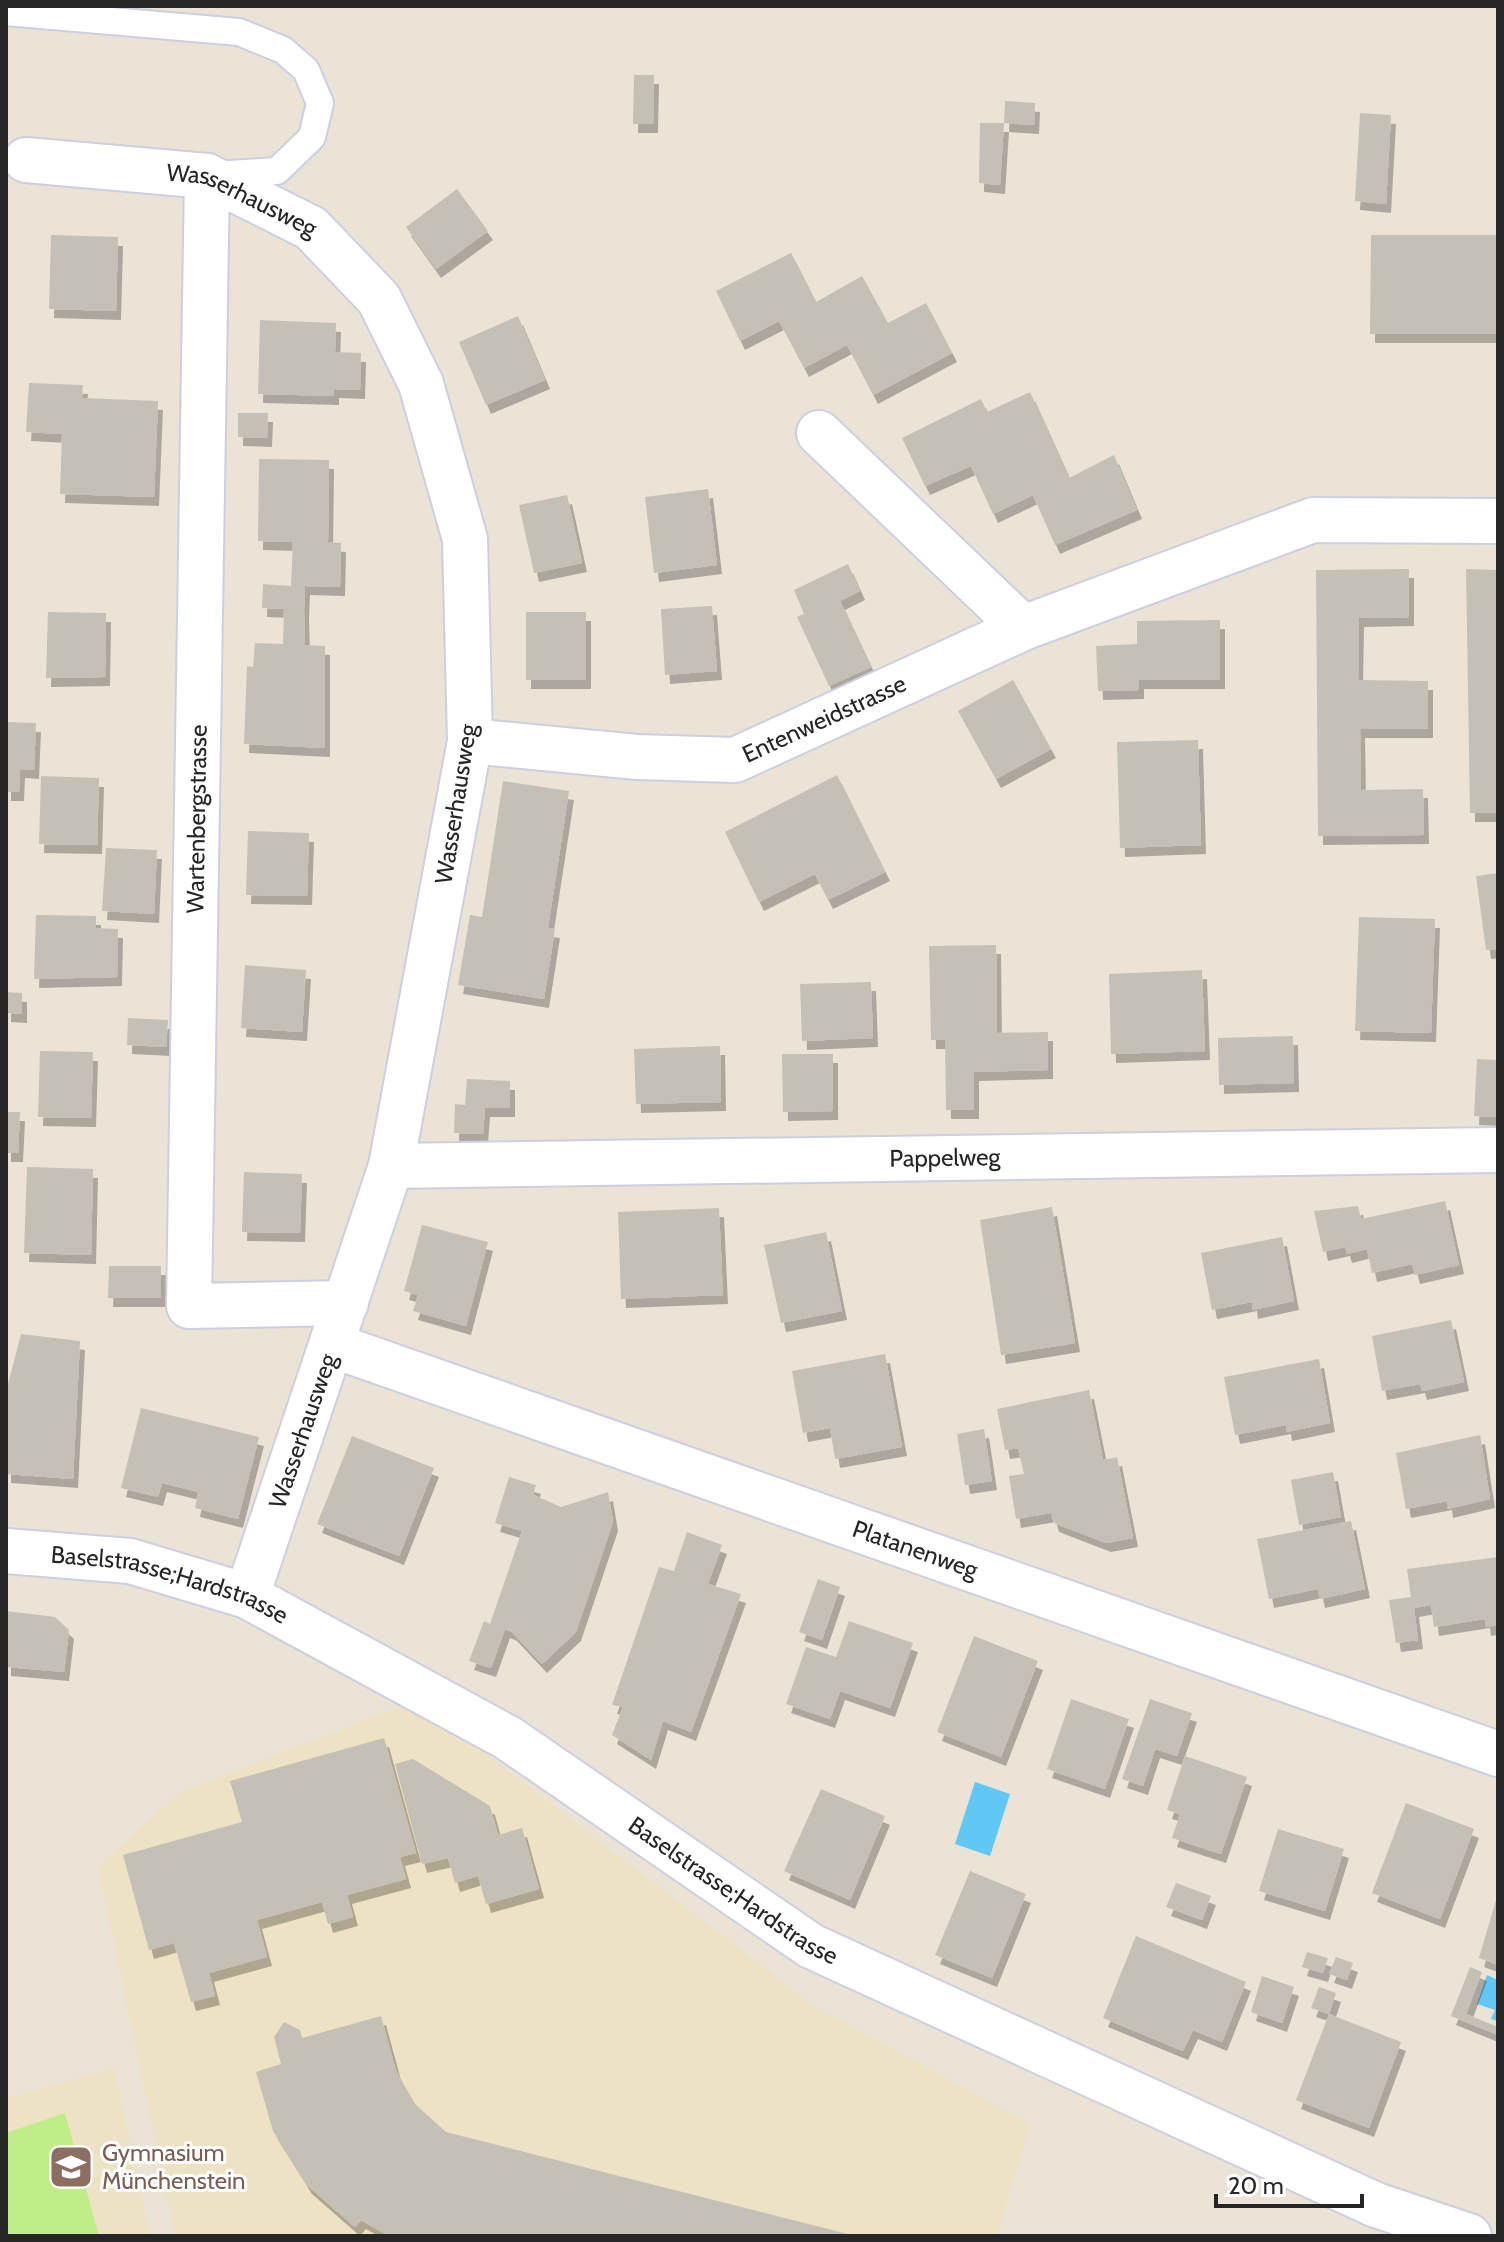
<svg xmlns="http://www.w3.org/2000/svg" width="1504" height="2242" font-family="Cabin,sans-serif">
  <defs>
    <filter id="shadow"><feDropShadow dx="5" dy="9" stdDeviation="0" flood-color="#0004"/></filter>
  </defs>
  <rect width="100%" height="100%" fill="#ebe3d6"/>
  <!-- education -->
  <path fill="#eee2c4" d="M416,1700l398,306 216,118 -33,112h-822l-77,-370 83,-74z
    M114,2068l36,168h-144v-137z"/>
  <!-- pitch -->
  <path fill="#bfee89" d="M65,2113l34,123h-93v-103z"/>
  <!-- water -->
  <path fill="#61c7f5" d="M975,1782l35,12 -20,62 -35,-12z
    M1487,1975l11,5v41l-7,-2 4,-9 -18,-6z"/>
  <!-- building -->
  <path fill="#c5c0b6" filter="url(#shadow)" d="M634,75h20l-1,49h-20z
    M1005,101l30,2 -1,22 -30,-2z
    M1360,113l31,2 -5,89 -31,-3z
    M980,123h24l-4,62 -21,-2z
    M457,189l31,42 -52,38 -30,-42z
    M51,235l67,2 -2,74 -67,-2z
    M1371,235h127v99h-128z
    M791,253l25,49 46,-26 26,47 38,-20 26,50 -79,42 -26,-50 -43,23 -25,-47 -39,20 -24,-50z
    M518,316l27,64 -59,25 -27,-63z
    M260,320l76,3 -1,29 26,1 -1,37 -26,-1v7l-76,-2z
    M29,383l54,2 -1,13 76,3 -4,96 -94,-3 2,-60 -36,-2z
    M1030,392l39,86 45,-23 23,55 -82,35 -22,-50 -40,19 -22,-48 -46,20 -23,-48 79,-39 6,13z
    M238,413h30l-1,25 -29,-1z
    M259,459l70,1 -1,82 13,1 -1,44 -35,-1 -1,24 1,35 20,1v102l-81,-4 3,-78 6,1 2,-24 28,1 1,-35 -22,-1 1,-24 28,2 2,-44 -35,-1z
    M708,489l9,76 -63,8 -9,-76z
    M567,495l15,68 -48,10 -15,-68z
    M848,564l12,27 -20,10 31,66 -42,19 -32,-69 7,-3 -10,-24z
    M1409,569v48l-50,1 -1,62 70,1v48h-68l1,61 62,-1 1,46 -106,1 -2,-266z
    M1466,569l32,1v243h-28z
    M712,606l5,65 -52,4 -4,-66z
    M48,612l58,1 -1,64 -59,1z
    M526,612h60v68h-60z
    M1220,620v60h-81v10l-41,1 -2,-45 41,-2v-23z
    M1013,680l38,69 -55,30 -38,-68z
    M6,722l30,1 -2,47 -14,-1 -1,23h-13z
    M1198,740l3,105 -81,3 -3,-106z
    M837,775l48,97 -57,28 -13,-26 -56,28 -34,-70z
    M41,776l58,2 -2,67 -58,-1z
    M503,781l66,10 -21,137 7,1 -11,70 -86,-14 12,-70 12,2z
    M248,831l61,2 -2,63 -61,-1z
    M106,848l51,2 -3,64 -52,-3z
    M1498,873v76l-12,1 -10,-74z
    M36,915l60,1v12l22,1 -1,48 -83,2z
    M1359,917l76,2 -4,114 -76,-2z
    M996,945l1,88 51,-1v38l-74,2v38h-28l-1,-70h-14l-2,-94z
    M245,965l61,5 -4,62 -61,-4z
    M1202,970l3,81 -94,3 -2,-80z
    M871,982l2,56 -71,3 -2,-57z
    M6,992l16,1v21l-16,-1z
    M128,1018l40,2 -2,27 -39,-2z
    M1293,1036l1,47 -75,2 -1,-47z
    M720,1046l1,56 -85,2 -2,-55z
    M40,1051l53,1 -2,66 -53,-1z
    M782,1054h51v57l-50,1z
    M1477,1059l21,1v57l-24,-1z
    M467,1079l43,2v27h-25l-2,26 -29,-1 1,-29 10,1z
    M6,1112h14l-2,41h-12z
    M27,1167l66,2 -2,86 -67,-2z
    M244,1172l58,2 -2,59 -58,-1z
    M1445,1201l14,64 -44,10 -3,-11 -40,9 -5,-24 -20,5 -2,-7 -22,5 -9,-41 44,-5 3,13z
    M1052,1207l23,136 -74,12 -21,-135z
    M719,1208l4,87 -102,4 -3,-87z
    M422,1225l66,17 -22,84 -53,-15 5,-16 -14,-4z
    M826,1232l16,79 -61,12 -17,-78z
    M1282,1237l12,64 -41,9 -1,-8 -40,8 -11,-57z
    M109,1266h52v32h-53z
    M1451,1320l13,62 -42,9 -2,-7 -38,7 -10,-55z
    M21,1334l59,7 -7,138 -67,-5v-82z
    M885,1354l17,93 -67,12 -5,-31 -27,5 -11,-62z
    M1319,1359l11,64 -43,9 -1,-7 -51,10 -11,-58z
    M1089,1390l14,70 14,-3 16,81 -27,5 -52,-20 -3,-10 -35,6 -7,-43 15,-2 -6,-26 -13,2 -8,-41z
    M141,1408l118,29 -21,82 -43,-11 3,-16 -36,-9 -4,14 -37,-9z
    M984,1429l8,52 -27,4 -8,-51z
    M1480,1435l10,64 -42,10 -1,-8 -41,8 -10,-56z
    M352,1436l82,32 -35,88 -82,-32z
    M1333,1472l8,45 -42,8 -8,-45z
    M509,1477l27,8 -9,30 7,-20 27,12 47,-15 5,30 -37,110 -34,32 -30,-32 -7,-3 -14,39 -22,-7 15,-40 6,3 32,-93 -27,-8z
    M1351,1521l14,68 -45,10 -2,-10 -49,10 -12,-60z
    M687,1532l35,13 -14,39 33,10 -50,138 -28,-11 -12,39 -39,-25 11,-28 -11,-2 47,-138 15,4z
    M1498,1557v68l-12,2 -1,-8 -51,8 -3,-22 -17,3 4,32 -22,3 -7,-43 22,-3 -4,-28z
    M818,1579l22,8 -18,53 -23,-8z
    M6,1611l49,6 14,13 -5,42 -58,-5z
    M849,1621l64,22 -23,65 -50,-17 -10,28 -44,-15 20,-57 30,10z
    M974,1636l64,25 -37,96 -64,-25z
    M1071,1699l58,20 -24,70 -58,-20z
    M1150,1699l42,14 -15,43 -22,-7 -12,37 -21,-7z
    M384,1738l32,115 -16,4 6,22 -59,16 6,22 -25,7 -6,-22 -65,18 10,37 -58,16 6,23 -24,6 -17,-59 -25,7 -26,-95 119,-33 -12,-41z
    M1185,1756l62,21 -26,77 -49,-16 8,-24 -13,-4z
    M413,1759l77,47 8,29 24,-7 17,61 -53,15 -8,-28 -23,7 -7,-25 -26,6 -27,-100z
    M821,1789l64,27 -35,84 -66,-29z
    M1406,1803l68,26 -34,90 -68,-26z
    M1278,1829l66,20 -19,62 -66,-20z
    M970,1871l56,23 -34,84 -57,-23z
    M1176,1883l35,13 -9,24 -36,-13z
    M1498,1893v72l-19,-7z
    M1136,1936l110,46 -24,60 -29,-12 -10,21 -80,-33z
    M1307,1952l21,6 -5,15 -21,-6z
    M1336,1957l17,6 -6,17 -18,-6z
    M1470,1967l12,5 -16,42 32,13v8l-47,-19z
    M1262,1976l32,11 -12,36 -31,-11z
    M1319,1987l17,6 -7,21 72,28 -32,86 -73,-28 33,-86 -18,-6z
    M381,2016l15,55 19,33 31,28 410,104h-467l-28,-16 -6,7 -48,-42 -34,-54 -17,-59 25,-8 -7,-27 10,-15 16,8 2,8z"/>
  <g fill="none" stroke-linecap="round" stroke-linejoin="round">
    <!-- lane casing -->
    <g stroke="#cccfe1" stroke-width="30">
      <path id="lane" d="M6,12l233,20 44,18 23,20 14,33 -8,34 -35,34 -63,4"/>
    </g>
    <!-- street casing -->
    <g stroke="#cccfe1" stroke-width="48">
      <g id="street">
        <path id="s1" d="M26,160l181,16 104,52 68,71 42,85 44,155 5,202 -79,425 -144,430"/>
        <path d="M207,176l-18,1130 157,-3"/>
        <path d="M819,433l204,195"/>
        <path id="s2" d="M470,741l167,16 98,3 288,-132 290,-108 185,1"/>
        <path id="s3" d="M391,1166l1107,-16"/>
        <path id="s4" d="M332,1345l1166,409"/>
        <path id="s5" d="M6,1551l124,10 117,35 261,142 303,208 565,259 93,31"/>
      </g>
    </g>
    <!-- lane -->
    <use href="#lane" stroke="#fff" stroke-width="26"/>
    <!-- street -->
    <use href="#street" stroke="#fff" stroke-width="44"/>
  </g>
  <!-- icons -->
  <defs>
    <g id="school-square" transform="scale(2.3)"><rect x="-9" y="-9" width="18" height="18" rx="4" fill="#8d6e63" stroke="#fff"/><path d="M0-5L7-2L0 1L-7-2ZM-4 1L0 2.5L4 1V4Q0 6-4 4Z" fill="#fff"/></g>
  </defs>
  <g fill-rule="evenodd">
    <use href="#school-square" x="71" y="2167"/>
  </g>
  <g text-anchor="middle" stroke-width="6" stroke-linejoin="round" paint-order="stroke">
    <!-- street labels -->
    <g font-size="24" fill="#262626" stroke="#fff">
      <text dy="8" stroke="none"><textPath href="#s1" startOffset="222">Wasserhausweg</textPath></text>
      <text dy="8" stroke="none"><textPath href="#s2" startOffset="364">Entenweidstrasse</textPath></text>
      <text transform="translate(456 804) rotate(-81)" y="8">Wasserhausweg</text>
      <text transform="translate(197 819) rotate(-89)" y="8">Wartenbergstrasse</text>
      <text dy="8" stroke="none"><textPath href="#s3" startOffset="554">Pappelweg</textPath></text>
      <text transform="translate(303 1431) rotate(-71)" y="8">Wasserhausweg</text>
      <text dy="8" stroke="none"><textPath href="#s4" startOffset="618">Platanenweg</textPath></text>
      <text dy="8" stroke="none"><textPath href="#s5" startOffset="168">Baselstrasse;Hardstrasse</textPath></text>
      <text dy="8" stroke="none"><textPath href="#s5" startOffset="816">Baselstrasse;Hardstrasse</textPath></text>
    </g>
    <!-- education labels -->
    <g font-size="24" fill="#785e54" stroke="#fff" text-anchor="start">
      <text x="102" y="2161">Gymnasium<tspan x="102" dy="28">Münchenstein</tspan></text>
    </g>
  </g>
  <!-- border -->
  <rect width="1504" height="2242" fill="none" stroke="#262626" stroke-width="16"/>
  <!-- scale -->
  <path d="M1216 2194v12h146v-12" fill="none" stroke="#262626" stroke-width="4"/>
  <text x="1228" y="2194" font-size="24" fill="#262626" stroke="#ffffff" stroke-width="6" paint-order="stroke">20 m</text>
</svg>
